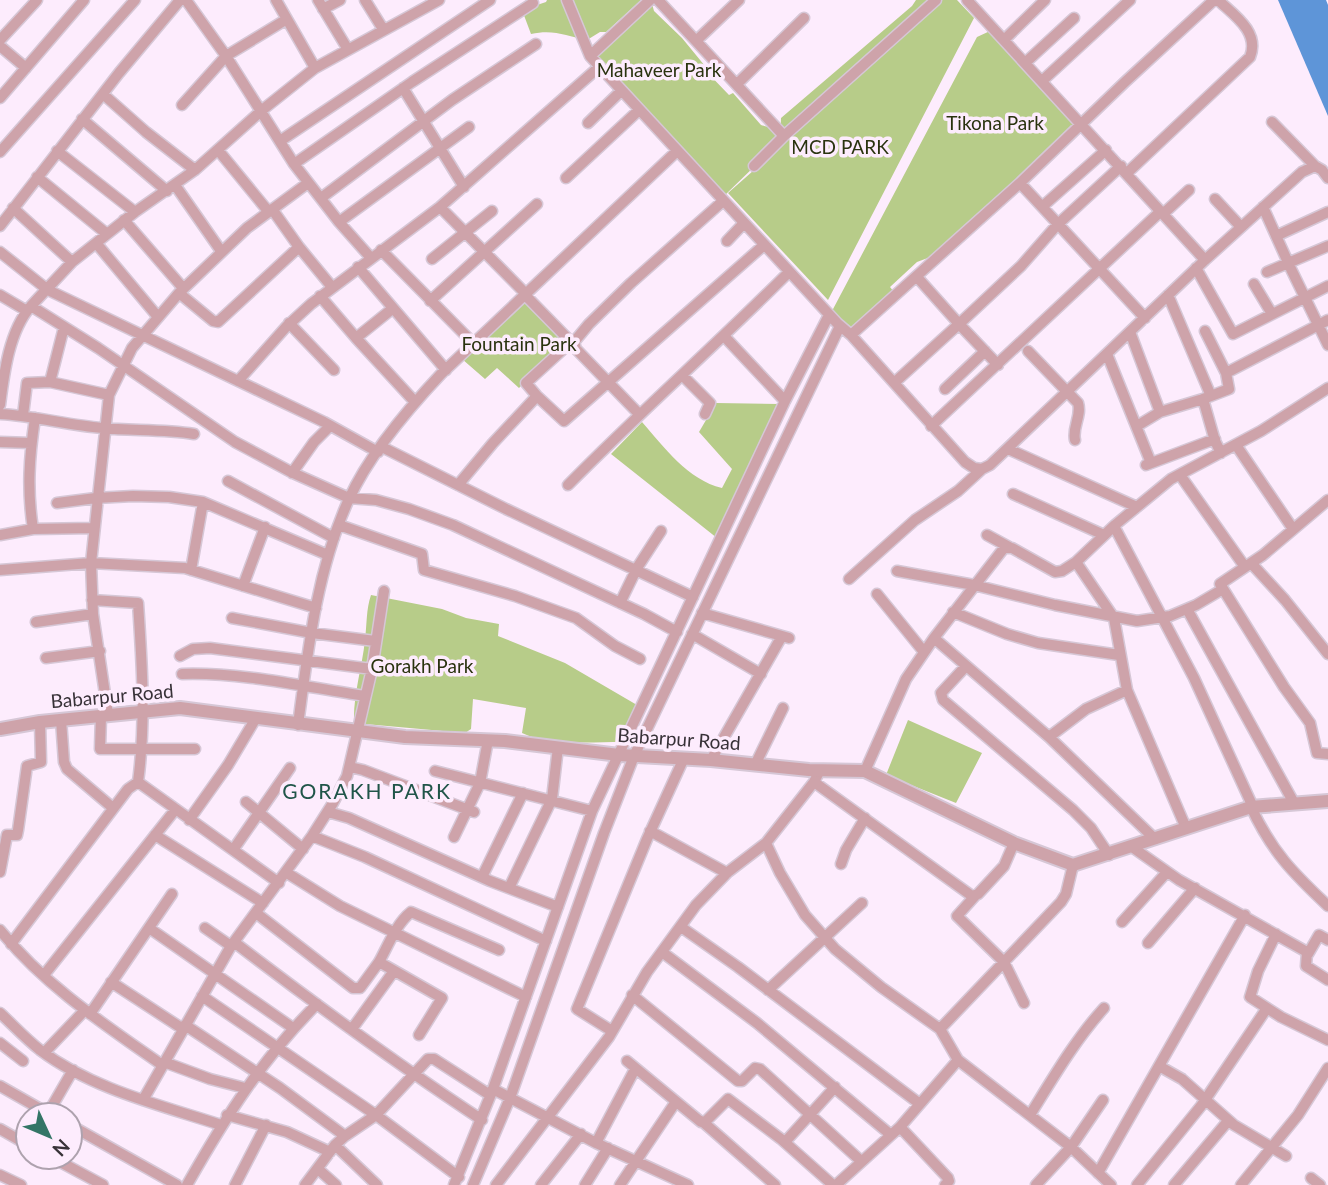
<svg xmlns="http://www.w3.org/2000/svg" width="1328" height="1185" font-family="Lato,sans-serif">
  <rect width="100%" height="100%" fill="#fdecfd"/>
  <!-- green -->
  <path fill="#b7cc89" d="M547,0h94l-35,32h-6l-13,8c-21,-4 -33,-11 -56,-6l-9,-24 24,-8z
    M916,0h41l17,18 -146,282 -100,-107 52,-46 1,-29 131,-112z
    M652,4l2,7 28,27 23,28 -1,3 25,26 4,-2 28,32 10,3 8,11 -19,22 -37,36 -131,-142z
    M990,31l87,93 -144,132 -16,6 -27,25 4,5 -36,37 -11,-2 -15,-16 145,-274z
    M527,296l9,15 27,33 -44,44 -22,-20 -12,11 -23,-20z
    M716,403l63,1 -62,134 -106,-84 31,-32c22,25 46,58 80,66l10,-19 -33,-37z
    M371,595l71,14 24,9 33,6 -1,12 67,27 72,42 -15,37c-30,0 -73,4 -100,-9l4,-25 -53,-9 -2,30 -6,4 -111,-10c-1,-28 8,-55 11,-83 2,-16 1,-30 6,-45z
    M908,720l74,33 -26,50 -70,-28z"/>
  <!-- water -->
  <path fill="#5e95d8" d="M1278,0h48l2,5v111z"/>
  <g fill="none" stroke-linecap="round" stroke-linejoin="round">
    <!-- minor casing -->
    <g stroke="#d6c7d6" stroke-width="13">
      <path id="minor" d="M186,0l40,56 68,108 45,58 32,36
        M276,0l39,68
        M318,0l29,48
        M365,0l18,29
        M567,0l23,56
        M650,0l-60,56 247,267 14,12 114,127 9,6 8,1 8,-4 215,-205 97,-88 13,-6 7,4 6,8
        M658,0l126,136
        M967,0l238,260
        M323,9l17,-9
        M0,40l37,-40
        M697,40l42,-40
        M1004,40l41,-40
        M0,46l26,22
        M1025,63l49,-45
        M1042,81l88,-81
        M737,84l67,-66
        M403,88l61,99
        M103,94l43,38 49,38
        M0,98l84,-98
        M182,105l44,-49 61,-37
        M82,119l85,72
        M1272,122l43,44
        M588,123l33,-32
        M280,141l210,-141
        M218,150l50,61
        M57,151l78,61
        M0,152l135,-152
        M294,164l118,-82 121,-79
        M754,166l30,-30 152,-136
        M1127,173l123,-116c10,-25 -16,-42 -32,-57
        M37,177l70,57
        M566,178l72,-67
        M1020,183l125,135
        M175,185l46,66
        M321,198l131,-98 84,-56
        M1215,199l26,28
        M1043,206l63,-56
        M440,207l86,87
        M1263,207l28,62 37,76
        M13,208l59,54
        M272,209l27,38 33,40
        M1163,214l26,-24
        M124,220l59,68
        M339,222l130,-95
        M0,226l119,-153 61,-73
        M1276,236l52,-24
        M727,241l17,-18
        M96,243l62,74
        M381,250l93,94
        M0,252l48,38 276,132 54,30
        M432,259l60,-48
        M358,267l88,103
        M1196,268l37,66 95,-48
        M1267,272l61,-26
        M1254,284l18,30
        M179,293l34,28 5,1 81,-75
        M0,295l27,16
        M1168,295l43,101
        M320,296l36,42 59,64
        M528,298l46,47
        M430,301l107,-97
        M31,306l41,-44 63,-50 60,-42 66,-59 54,-43 124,-68
        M289,323l45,47
        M64,327l-14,55 59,13
        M1205,331l21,42
        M1130,332l30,80
        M851,335l169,-152 105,-101 89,-82
        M724,336l61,65
        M356,338l36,-29
        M571,342l-45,41 11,13 27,25 200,-176
        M1028,351l50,52c4,13 -6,24 -3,37
        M1107,354l44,109
        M998,365l-39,-41 62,-58 36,-41 64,-59
        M682,375l28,28 -5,11
        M238,381l48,-54 25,-23 129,-97 159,-140
        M894,383l65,-59 -42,-47
        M945,389l40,-38
        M0,405c4,-32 9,-74 31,-99l67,42 137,94 58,31 56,25 27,2 33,9 44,16 191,89 33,18
        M0,414c34,2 68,11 102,14 30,3 61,1 92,6
        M639,414l-63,-65 -2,-7 15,-18 42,-41 92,-82
        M23,415l4,-32 23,-1
        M931,426l230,-215
        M1137,426l23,-14 43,-13
        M0,442l31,1
        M1236,445l57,84
        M382,447l124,62 187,88
        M1008,449l129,58
        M1221,453l-6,-12 -12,-42 26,-10 -3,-16 102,-53
        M1146,465l69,-26
        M292,473l22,-31 16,-16
        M1180,475l65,92
        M228,481l106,57
        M458,485l35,-42 44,-47
        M568,485c72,-73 149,-141 221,-213
        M1013,494l91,41
        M1328,500l-65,55 -43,29 64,103 26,36 7,30 11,1
        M57,503l39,-5 37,-2 36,1 34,5 125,53
        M339,525l83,29 2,16 91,26 61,22 39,28 25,13
        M1114,526l80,152 59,129
        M33,529l60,-1
        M0,535l33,-6c-6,-39 -4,-71 2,-111
        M987,535l22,12
        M1076,562l38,56 13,72 59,138
        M1251,563l34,37 43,54
        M0,570l91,-7 94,5 131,40
        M191,570l12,-68
        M897,571l77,14 81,20 82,16 33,-5 26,-11 27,-16
        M849,579l66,-59 43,-29 24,-22
        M243,586l22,-59
        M877,594l47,58
        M620,603l17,-35 24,-37
        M1187,609l107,194
        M953,612l54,22 31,9 81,12
        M702,613l87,25
        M232,618l80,15 63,8
        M36,622l57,-8
        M692,634l69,40
        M934,638l115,99 106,102
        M180,656l13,-7 17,-1 162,21
        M46,658l54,-7
        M966,666l-25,27 2,7 130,110 18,18 18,27
        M182,674c61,-2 123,13 183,22
        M108,714l-15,-100 -2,-51 18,-168 23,-47 47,-55 68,-65 61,-45
        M101,715l-1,34h95
        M61,720l3,42 3,7 46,39
        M298,725c10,-76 19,-156 51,-226 20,-44 59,-90 92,-125l235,-222
        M1049,737l37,-28 41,-19
        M711,760l71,-124
        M755,765l28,-57
        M350,767l13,3 111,42
        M435,771l157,40
        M865,771l41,-92 28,-41 70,-90h8l43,24 7,-1 14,-9 39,-37 56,-46 90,-48 67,-43
        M138,782l141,101
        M814,782l158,114 6,-2 26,-28 10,-23
        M246,802l57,47
        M1251,807c21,45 42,66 77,99
        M328,812l21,6 141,63 68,26
        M189,820l39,-55 28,-47
        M650,831l77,42
        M155,835l108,68
        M312,836l53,21 181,84
        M454,837l26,-54 8,-43
        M766,843l14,30 25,42 30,34 46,38 59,42 18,31 113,87 40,38
        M1132,847l47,33 128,72 -1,14 22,14
        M233,850l57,-82
        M841,864l5,-14 19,-32
        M0,872l7,-37h10l1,-5 9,-64 14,-4 -1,-40
        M287,873l53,33 186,91
        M482,877l41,-84
        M509,888l43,-89 6,-52
        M975,896l-18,20 47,46 20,41
        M256,913l97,75h7l19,-26 63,36 -23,37
        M1122,922l45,-50
        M681,927l57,40 182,137
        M149,928l144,100
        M205,928l26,18
        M0,930c44,55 105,95 162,135
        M1276,934l-18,37 -8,26 31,20 47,23
        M234,942c81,62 163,122 248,178
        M1148,943l47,-55
        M11,944l117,-155 10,-7c8,-60 4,-119 0,-179l-46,-3
        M662,952l95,71 134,112
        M1308,954l11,-19 9,5
        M379,962c9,-16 17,-38 32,-50l88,38
        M44,975l131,-165
        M111,982l72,47
        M768,990l94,-87
        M632,995l106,86h4l13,-13 5,1 101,92
        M202,996l174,119 83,62
        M0,1013c13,12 26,26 40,37 52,39 120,55 181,75
        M90,1014l82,-120
        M185,1025l95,63 65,48
        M352,1029l42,-58
        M940,1029l121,-127 5,-8 7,-29
        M612,1031l-35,-22 70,-170 37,-81
        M0,1043l23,18
        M44,1053l41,-43
        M627,1061l74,61 5,-1 22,-22 53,40 52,46
        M164,1062l46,17 35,9
        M1159,1066l23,13 52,46 52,31
        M0,1086l51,29
        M493,1089l103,54 92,42
        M143,1100l88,-154 81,-110 21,-33 14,-27 25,-107 12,-78
        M47,1115l26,-45
        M227,1115l60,17 43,20
        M1030,1115c23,-37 45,-75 74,-107
        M703,1122l72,63
        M70,1125l107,60
        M900,1127l48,51 1,3 -4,4
        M0,1129l28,16
        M785,1142l50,-55
        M596,1143l39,-74
        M335,1145l42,40
        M51,1157l52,28
        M318,1169l18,16
        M1098,1173l147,-258
        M0,1175l21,10
        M1311,1178l9,7
        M187,1185c38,-67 75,-126 130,-181
        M235,1185l31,-60
        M305,1185l30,-40 10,-9 31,-21 52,-56h6l56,36
        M454,1185l39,-96 99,-278 193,-410 44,-86
        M473,1185l37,-87 94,-265 30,-77 206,-430
        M496,1185l113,-148 38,-65 49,-67 32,-33 38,-29 48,-61 6,-12
        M541,1185l40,-51
        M585,1185l23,-37
        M620,1185l55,-82
        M836,1185l64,-58 58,-67
        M1036,1185l35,-38 32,-47
        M1137,1185l64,-79 66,-98
        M1174,1185l54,-64
        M1241,1185l57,-70 30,-47"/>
    </g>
    <!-- tertiary casing -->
    <g stroke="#d6c7d6" stroke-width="16">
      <path id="tertiary" d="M0,729l40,-7 140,-14 225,29 100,4 114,14 92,5 98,10 56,1 149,72 59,22 178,-58 77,-6"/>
    </g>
    <!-- minor -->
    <use href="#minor" stroke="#cea3aa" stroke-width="10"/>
    <!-- tertiary -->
    <use href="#tertiary" stroke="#cea3aa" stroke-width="12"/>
  </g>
  <g text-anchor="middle" stroke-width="7" stroke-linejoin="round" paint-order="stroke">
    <!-- park labels -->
    <g font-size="19" fill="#2a330f" stroke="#fdecfd">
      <text x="659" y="77">Mahaveer Park</text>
      <text x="995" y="130">Tikona Park</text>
      <text x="840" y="154">MCD PARK</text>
      <text x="519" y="351">Fountain Park</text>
      <text x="422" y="673">Gorakh Park</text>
    </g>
    <!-- street labels -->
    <g font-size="19" fill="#383238" stroke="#fdecfd">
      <text transform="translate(112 696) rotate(-5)" y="7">Babarpur Road</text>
      <text transform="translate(679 739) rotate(4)" y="7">Babarpur Road</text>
    </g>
    <!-- neighbourhood labels -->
    <g font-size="21" letter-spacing="2" fill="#205549" stroke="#fdecfd">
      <text x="367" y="799">GORAKH PARK</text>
    </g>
  </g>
  <!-- north arrow -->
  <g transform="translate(49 1136) rotate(134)"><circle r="33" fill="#fdecfd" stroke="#aea2ae" stroke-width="2"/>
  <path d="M0-5L12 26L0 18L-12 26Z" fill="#337566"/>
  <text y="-10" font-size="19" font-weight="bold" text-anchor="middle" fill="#383238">N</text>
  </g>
</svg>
